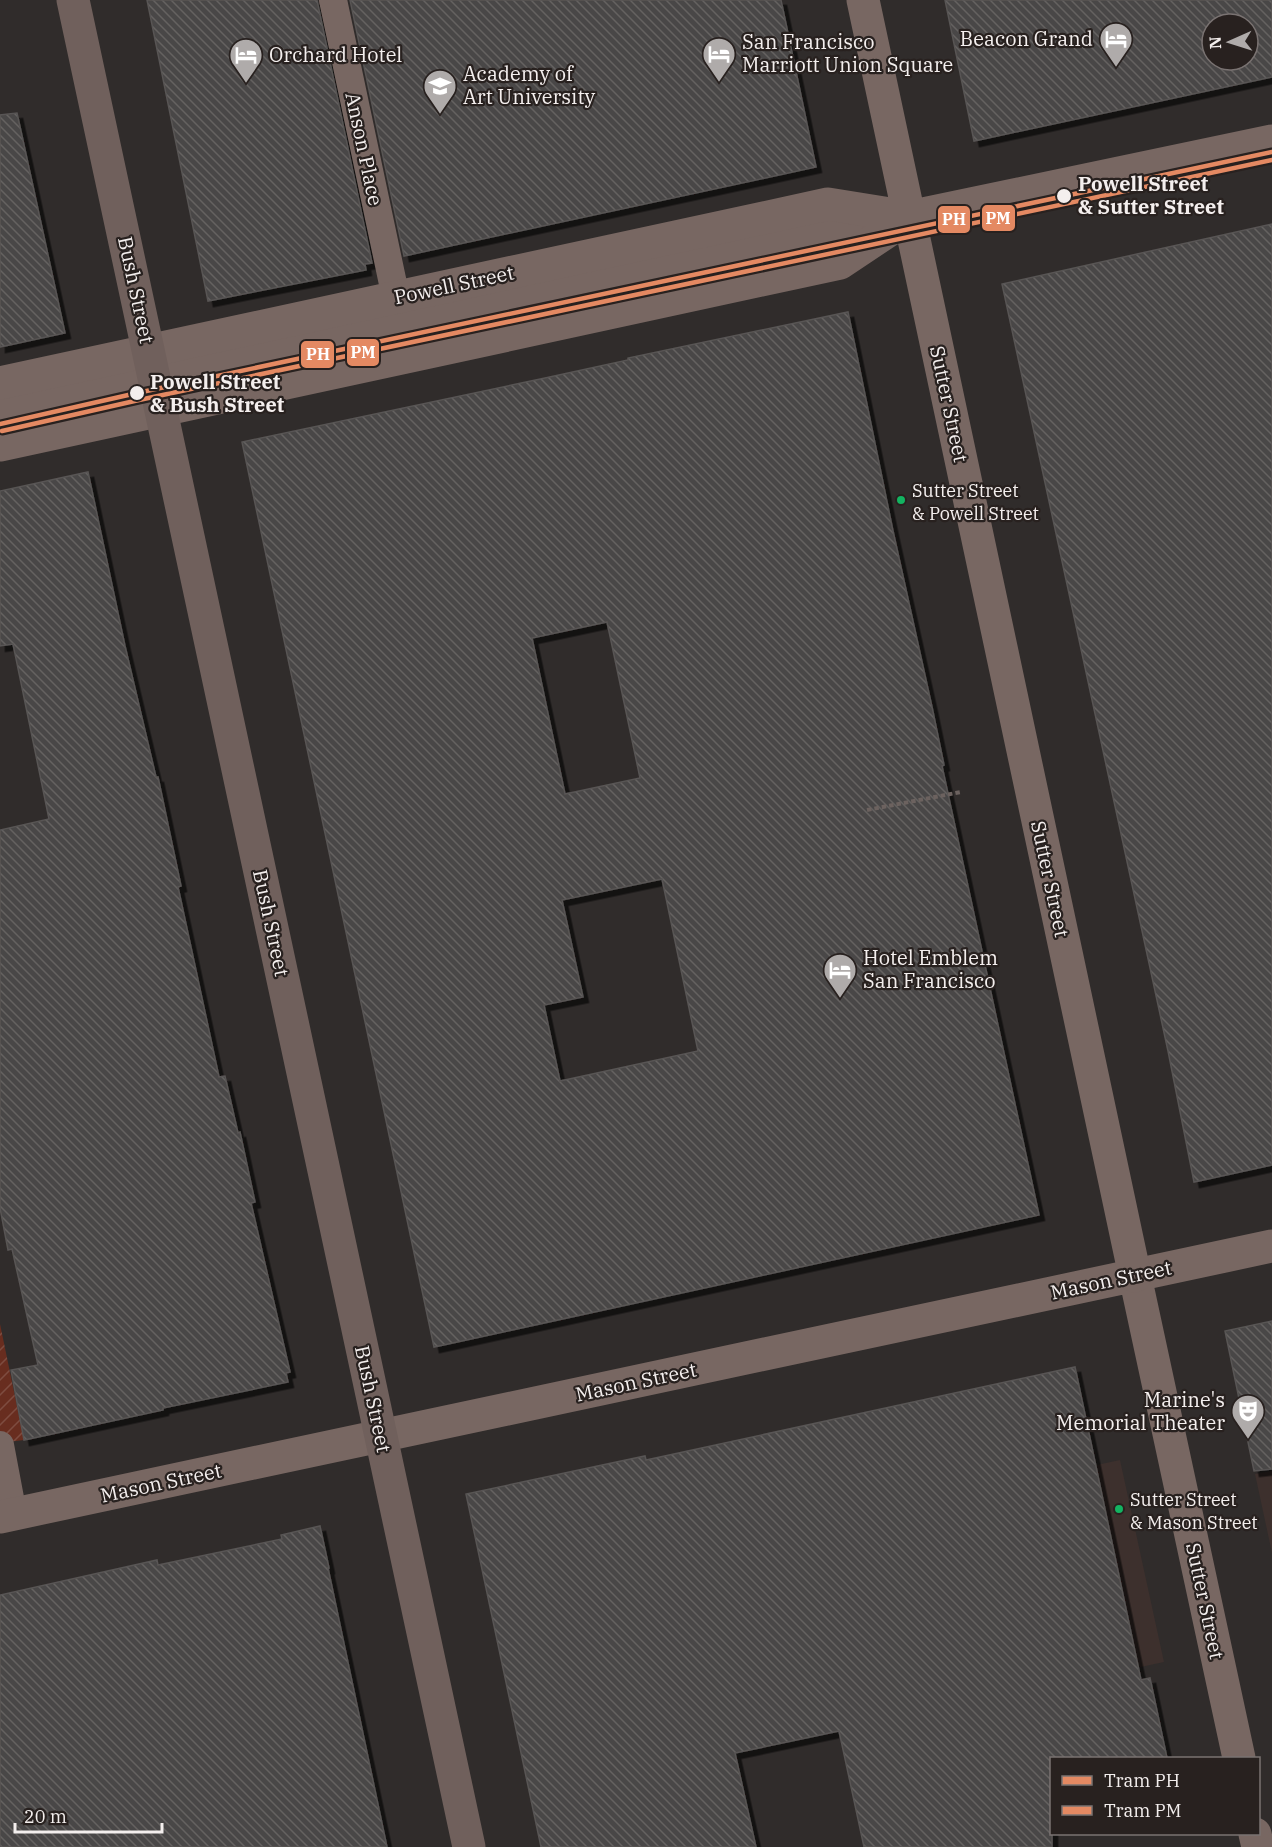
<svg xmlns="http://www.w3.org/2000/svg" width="1272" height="1847" font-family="'IBM Plex Serif',serif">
  <defs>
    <pattern id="garden-furrows" width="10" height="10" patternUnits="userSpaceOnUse" patternTransform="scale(1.5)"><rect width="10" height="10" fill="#682d1f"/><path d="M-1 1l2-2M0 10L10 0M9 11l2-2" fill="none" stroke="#7e4c40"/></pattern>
    <pattern id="building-back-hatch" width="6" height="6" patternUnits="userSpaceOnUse" patternTransform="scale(1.5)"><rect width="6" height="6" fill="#4a4746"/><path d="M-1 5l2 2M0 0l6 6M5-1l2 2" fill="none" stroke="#656261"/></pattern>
    <filter id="shadow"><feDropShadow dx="5.5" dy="5.5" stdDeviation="0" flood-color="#0009"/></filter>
  </defs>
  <rect width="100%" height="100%" fill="#302c2b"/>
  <!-- built -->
  <path fill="#3d302d" d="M1120,1460l44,202 -130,28 -20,-207z
    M1272,1471v82l-17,-79z"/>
  <!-- garden -->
  <path fill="url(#garden-furrows)" d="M0,1324l24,116 -24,3z"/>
  <!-- building -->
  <path fill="url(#building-back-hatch)" stroke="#585554" stroke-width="1.5" fill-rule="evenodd" filter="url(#shadow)" d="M147,0h170l55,263 -7,1 1,6 -158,31z
    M350,0h431l35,167 -412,89z
    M945,0h327v77l-298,64zM1212,24h36v36h-36z
    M17,113l48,220 -65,14v-232z
    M1272,224v941l-78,17 -26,-131 -166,-767z
    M848,312l45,219 39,176 12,58 -2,1 97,449 -605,132 -192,-905 303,-64 83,-18v-2zM607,622l33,156 -75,16 -33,-156zM662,879l36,172 -138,30 -16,-76 39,-8 -21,-97z
    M88,472l37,174 31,131h2l23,109 -3,1 41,190 6,-1 13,57 2,-1 15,70 -4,1 39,169 -4,1 2,9 -125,26v2l-139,30 -13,-70 27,-5 -26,-116 -4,1 -8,-42v-378l49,-11 -36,-175 -13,2v-155z
    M1272,1321v148l-18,2 -29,-140z
    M1075,1367l66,313 9,-2 17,80h-115v89h-188l-25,-116 -104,22 21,94h-215l-75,-353 179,-38 1,4z
    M320,1526l9,42h-1l59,279h-387v-252l157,-35 1,5 124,-26 -1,-4z"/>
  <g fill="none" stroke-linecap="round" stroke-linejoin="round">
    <!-- path -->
    <path stroke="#6c625f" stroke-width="4" stroke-dasharray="4.5 3" stroke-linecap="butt" d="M867,810l94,-18"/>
    <!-- service -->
    <path stroke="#786762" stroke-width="28" d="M333,0l63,298
      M0,413l901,-195
      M0,1445l13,69"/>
    <!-- minor -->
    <path stroke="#786762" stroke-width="33" d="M1135,1276l104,482
      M0,1517l1272,-271
      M1255,1834l3,13"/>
    <!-- tertiary -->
    <path stroke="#786762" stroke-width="33" d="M863,0l272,1276
      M0,383l828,-179 81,13 363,-76
      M0,445l840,-182 69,-46"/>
    <!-- secondary -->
    <path stroke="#70605c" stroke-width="33" d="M73,0l396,1847"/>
    <!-- tram-1 casing -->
    <g stroke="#28211f" stroke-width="9">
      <path id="tram-1" d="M0,424l137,-31 1135,-241"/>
    </g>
    <!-- tram-2 casing -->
    <g stroke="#28211f" stroke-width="9">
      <path id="tram-2" d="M2,431l137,-31 1133,-240"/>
    </g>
    <!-- tram-1 -->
    <use href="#tram-1" stroke="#e48962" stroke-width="4.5"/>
    <!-- tram-2 -->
    <use href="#tram-2" stroke="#e48962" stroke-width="4.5"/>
  </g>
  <!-- icons -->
  <defs>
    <g id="hotel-pin" transform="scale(1.725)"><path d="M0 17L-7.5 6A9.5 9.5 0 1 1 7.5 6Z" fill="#afabaa" stroke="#28211f"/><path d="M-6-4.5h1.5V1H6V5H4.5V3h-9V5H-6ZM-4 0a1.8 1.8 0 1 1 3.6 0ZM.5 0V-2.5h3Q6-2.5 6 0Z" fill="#fff"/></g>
    <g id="university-pin" transform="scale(1.725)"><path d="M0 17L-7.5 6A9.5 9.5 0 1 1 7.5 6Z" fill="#afabaa" stroke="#28211f"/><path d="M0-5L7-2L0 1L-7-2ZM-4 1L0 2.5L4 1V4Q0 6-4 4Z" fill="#fff"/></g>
    <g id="theatre-pin" transform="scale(1.725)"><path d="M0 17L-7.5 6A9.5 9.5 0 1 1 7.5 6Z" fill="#afabaa" stroke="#28211f"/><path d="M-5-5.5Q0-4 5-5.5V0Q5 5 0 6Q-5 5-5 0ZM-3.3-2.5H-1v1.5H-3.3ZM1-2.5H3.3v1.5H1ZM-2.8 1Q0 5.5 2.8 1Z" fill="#fff"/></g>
  </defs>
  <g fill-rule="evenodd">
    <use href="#hotel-pin" x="1116" y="39"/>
    <use href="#hotel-pin" x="719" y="54"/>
    <use href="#hotel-pin" x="246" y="55"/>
    <use href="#university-pin" x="440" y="86"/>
    <use href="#hotel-pin" x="840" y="970"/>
    <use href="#theatre-pin" x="1248" y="1411"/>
  </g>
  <!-- markers -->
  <g fill="#f4efee" stroke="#28211f" stroke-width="2">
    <circle cx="1064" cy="196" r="8"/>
    <circle cx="137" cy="393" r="8"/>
  </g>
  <g fill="#13b361" stroke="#28211f" stroke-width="2">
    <circle cx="901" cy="500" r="5"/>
    <circle cx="1119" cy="1509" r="5"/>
  </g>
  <g text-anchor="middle" stroke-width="4.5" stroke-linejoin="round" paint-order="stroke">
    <!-- bus labels -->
    <g font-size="18" fill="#f4efee" stroke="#28211f" text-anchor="start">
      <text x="912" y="497">Sutter Street<tspan x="912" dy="23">&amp; Powell Street</tspan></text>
      <text x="1130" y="1506">Sutter Street<tspan x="1130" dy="23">&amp; Mason Street</tspan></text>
    </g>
    <!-- poi labels -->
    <g font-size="20" fill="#f4efee" stroke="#28211f" text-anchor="start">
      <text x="1093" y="46" text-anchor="end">Beacon Grand</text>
      <text x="742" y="49">San Francisco<tspan x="742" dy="23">Marriott Union Square</tspan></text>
      <text x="269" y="62">Orchard Hotel</text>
      <text x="463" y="81">Academy of<tspan x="463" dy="23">Art University</tspan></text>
      <text x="863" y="965">Hotel Emblem<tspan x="863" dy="23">San Francisco</tspan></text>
      <text x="1225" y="1407" text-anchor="end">Marine's<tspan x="1225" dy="23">Memorial Theater</tspan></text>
    </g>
    <!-- street labels -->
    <g font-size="20" fill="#f4efee" stroke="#28211f">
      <text transform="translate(364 149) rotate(78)" y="7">Anson Place</text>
      <text transform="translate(454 285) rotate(-12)" y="7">Powell Street</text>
      <text transform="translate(136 290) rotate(78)" y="7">Bush Street</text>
      <text transform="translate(949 404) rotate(78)" y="7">Sutter Street</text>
      <text transform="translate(1050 879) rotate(78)" y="7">Sutter Street</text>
      <text transform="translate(271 923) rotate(78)" y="7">Bush Street</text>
      <text transform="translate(1111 1280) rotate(-12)" y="7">Mason Street</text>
      <text transform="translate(636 1382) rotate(-12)" y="7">Mason Street</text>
      <text transform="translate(373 1399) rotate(78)" y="7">Bush Street</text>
      <text transform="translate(161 1483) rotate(-12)" y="7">Mason Street</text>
      <text transform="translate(1205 1601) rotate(78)" y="7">Sutter Street</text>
    </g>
    <!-- stop labels -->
    <g font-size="20" font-weight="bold" fill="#f4efee" stroke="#28211f" text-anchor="start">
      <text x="1078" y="191">Powell Street<tspan x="1078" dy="23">&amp; Sutter Street</tspan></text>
      <text x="150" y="389">Powell Street<tspan x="150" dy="23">&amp; Bush Street</tspan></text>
    </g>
  </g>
  <g stroke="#28211f" stroke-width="2">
    <rect x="981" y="204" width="35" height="28" rx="6" fill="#e48962"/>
    <rect x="937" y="205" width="34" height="29" rx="6" fill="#e48962"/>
    <rect x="346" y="338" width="34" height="29" rx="6" fill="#e48962"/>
    <rect x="300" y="340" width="35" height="29" rx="6" fill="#e48962"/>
  </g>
  <g font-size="16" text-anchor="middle" font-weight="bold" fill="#fff">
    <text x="998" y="224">PM</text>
    <text x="954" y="225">PH</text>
    <text x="363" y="358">PM</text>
    <text x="318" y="360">PH</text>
  </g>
  <!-- legend -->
  <rect x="1050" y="1757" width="210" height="78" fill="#28211f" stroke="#7a7372" stroke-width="1.5"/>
  <rect x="1062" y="1776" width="30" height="9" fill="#e48962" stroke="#7a7372" stroke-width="1.5"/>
  <text x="1104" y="1787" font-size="18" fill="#f4efee">Tram PH</text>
  <rect x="1062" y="1806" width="30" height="9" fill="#e48962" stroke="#7a7372" stroke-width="1.5"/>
  <text x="1104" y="1817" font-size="18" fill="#f4efee">Tram PM</text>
  <!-- north arrow -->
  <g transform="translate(1230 42) rotate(267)"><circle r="28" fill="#28211f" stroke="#7a7372" stroke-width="1.5"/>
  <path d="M0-4.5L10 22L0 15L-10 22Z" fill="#afabaa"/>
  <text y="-9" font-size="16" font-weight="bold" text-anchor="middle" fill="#f4efee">N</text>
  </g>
  <!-- scale -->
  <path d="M15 1823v9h147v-9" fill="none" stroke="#f4efee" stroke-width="3"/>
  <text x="24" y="1823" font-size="18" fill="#f4efee" stroke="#28211f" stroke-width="4.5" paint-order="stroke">20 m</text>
</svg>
